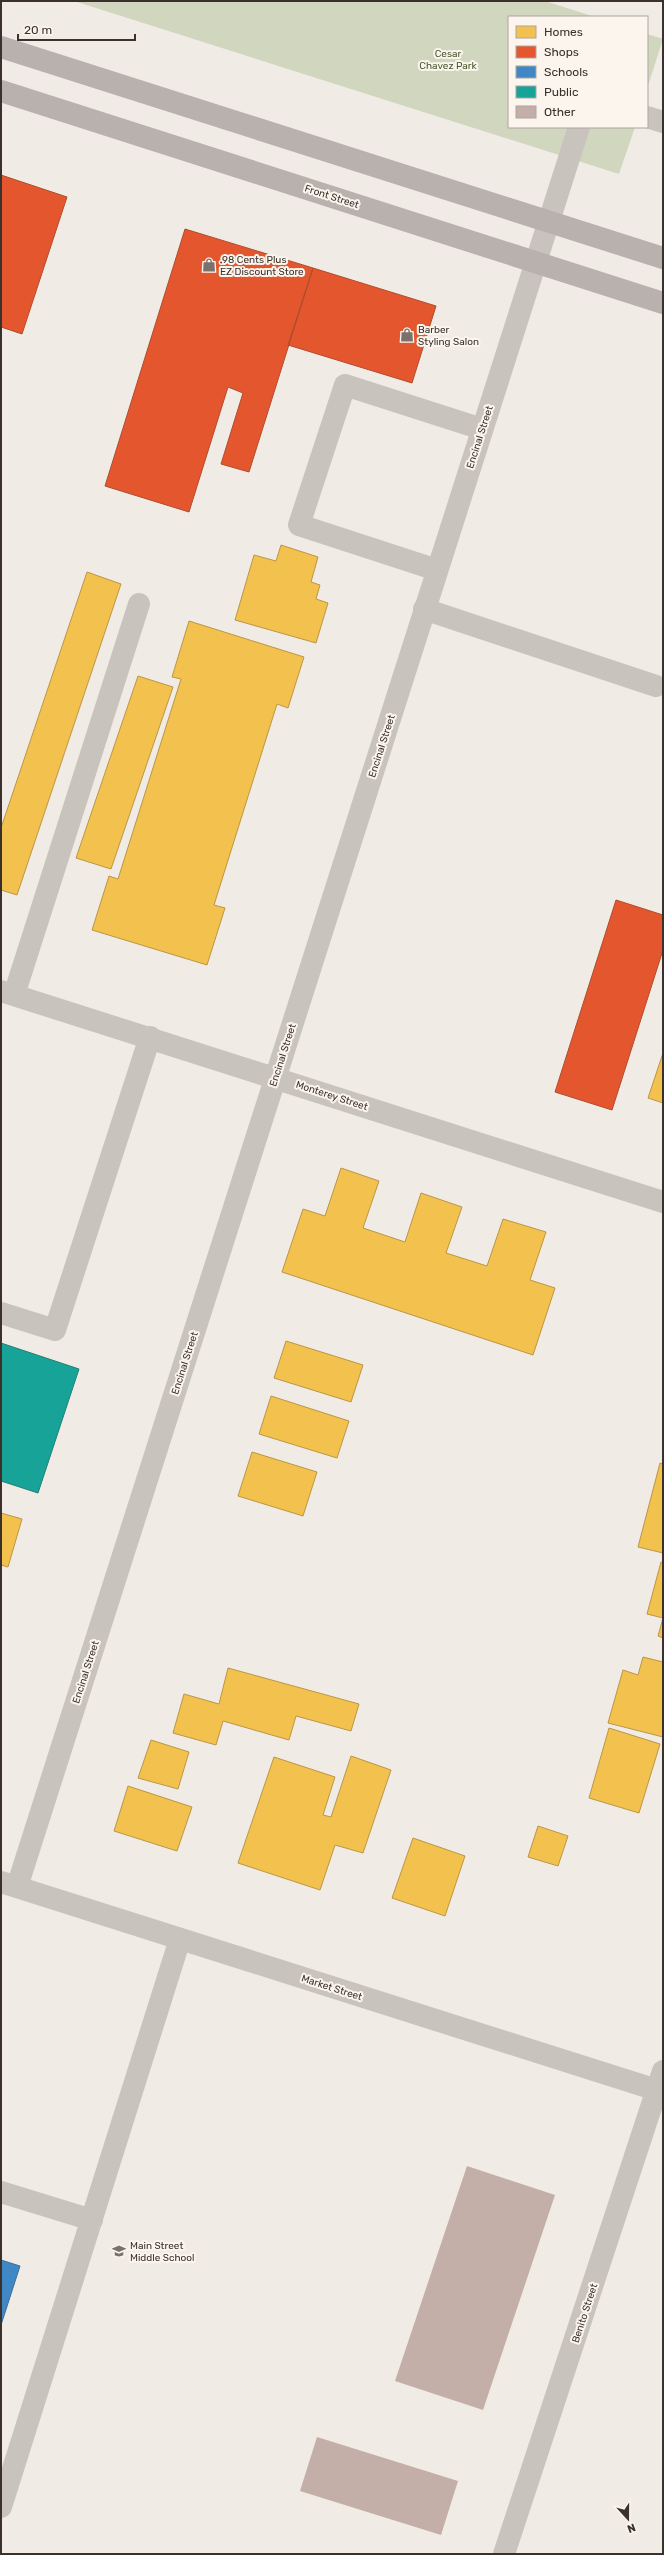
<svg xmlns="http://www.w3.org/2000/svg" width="664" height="2555" font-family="Rubik,sans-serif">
  <rect width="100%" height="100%" fill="#f0ebe5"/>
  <!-- green -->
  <path fill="#d1d6bf" d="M74,1h471l50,16h-86v110h126l-16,47z
    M647,34l16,5 -16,50z"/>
  <!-- homes -->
  <path fill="#f2c14e" stroke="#bb9644" d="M281,545l37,12 -7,25 9,3 -4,14 12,4 -12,40 -81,-23 19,-65 22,6z
    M87,572l34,12 -104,311 -16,-5v-62z
    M189,621l115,36 -16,51 -11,-4 -63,201 11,3 -18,57 -115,-35 17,-54 9,3 63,-200 -9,-2z
    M138,676l35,11 -62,182 -35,-11z
    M663,1053v50l-15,-5z
    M341,1168l38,13 -16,47 42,14 16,-49 41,14 -16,46 41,13 16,-47 43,13 -16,48 25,8 -22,67 -251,-83 21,-63 22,7z
    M286,1341l77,24 -12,37 -77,-24z
    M271,1396l78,25 -12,37 -78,-24z
    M252,1452l65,20 -14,44 -65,-20z
    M660,1463l3,1v89l-25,-6z
    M1,1513l21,6 -14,48 -7,-2z
    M661,1562l2,1v75l-5,-2 5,-18 -16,-4z
    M643,1657l20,5v75l-55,-14 15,-53 15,5z
    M228,1668l131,36 -8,27 -55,-15 -7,24 -66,-19 -7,24 -43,-12 11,-39 35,10z
    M609,1728l51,16 -21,69 -50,-15z
    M151,1740l38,12 -11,37 -40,-11z
    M351,1756l40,14 -28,83 -28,-8 -15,45 -82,-27 36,-106 61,20 -12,38 8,2z
    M128,1786l64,21 -15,44 -63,-20z
    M538,1826l30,10 -10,30 -30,-9z
    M413,1838l52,18 -20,60 -53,-18z"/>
  <!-- shops -->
  <path fill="#e4572e" stroke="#b14b2d" d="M1,175l66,22 -45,137 -21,-7z
    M185,229l128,39 -64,204 -28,-8 22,-71 -15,-6 -39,125 -84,-26z
    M313,268l123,38 -24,77 -124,-38z
    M616,900l47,15v35l-51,160 -57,-18z"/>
  <!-- schools -->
  <path fill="#3f88c5" stroke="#3e6e97" d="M1,2260l19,6 -19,59z"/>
  <!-- public -->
  <path fill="#17a398" stroke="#228077" d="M1,1343l78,26 -41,124 -37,-12z"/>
  <!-- building -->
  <path fill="#c3afa7" d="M467,2166l88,29 -72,215 -88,-29z
    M317,2437l141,44 -17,54 -141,-44z"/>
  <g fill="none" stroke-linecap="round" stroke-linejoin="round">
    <!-- minor -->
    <path stroke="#c9c3be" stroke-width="22" d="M647,117l16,5
      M437,570l-138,-45 46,-140 137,44
      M424,609l232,77
      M1,991l662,211
      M14,995l125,-391
      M1,1313l54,17 95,-293
      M1,1882l662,210
      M17,1887l562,-1760
      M1,2192l91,28
      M1,2507l179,-568
      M504,2554l159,-483"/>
    <!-- major -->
    <path stroke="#b8b1ad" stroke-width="22" d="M1,47l662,211
      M1,91l662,212"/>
  </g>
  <!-- icons -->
  <defs>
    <g id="shop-bare" transform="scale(1.08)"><path d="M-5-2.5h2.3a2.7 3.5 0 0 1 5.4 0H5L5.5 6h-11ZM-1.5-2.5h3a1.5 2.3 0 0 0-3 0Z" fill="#7a716c" stroke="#fbf5ee" stroke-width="2.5" paint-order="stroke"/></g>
    <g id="school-bare" transform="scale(1.08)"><path d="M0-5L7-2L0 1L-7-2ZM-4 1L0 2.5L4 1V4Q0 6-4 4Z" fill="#7a716c" stroke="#fbf5ee" stroke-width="2.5" paint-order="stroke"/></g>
  </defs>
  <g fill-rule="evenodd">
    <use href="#shop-bare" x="209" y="265"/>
    <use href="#shop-bare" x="407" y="335"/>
    <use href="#school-bare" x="119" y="2251"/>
  </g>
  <g text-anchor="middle" stroke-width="4" stroke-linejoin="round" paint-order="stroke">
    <!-- park labels -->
    <g font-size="10" fill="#4a5a2e" stroke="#fbf5ee">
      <text x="448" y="57">Cesar<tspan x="448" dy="12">Chavez Park</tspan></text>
    </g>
    <!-- street labels -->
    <g font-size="10" fill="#3b302b" stroke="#fbf5ee">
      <text transform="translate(332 196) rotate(18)" y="4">Front Street</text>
      <text transform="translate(479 437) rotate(-72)" y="4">Encinal Street</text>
      <text transform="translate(381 746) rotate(-72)" y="4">Encinal Street</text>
      <text transform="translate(282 1055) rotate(-72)" y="4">Encinal Street</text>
      <text transform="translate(332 1095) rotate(18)" y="4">Monterey Street</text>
      <text transform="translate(184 1363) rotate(-72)" y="4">Encinal Street</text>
      <text transform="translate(85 1672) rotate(-72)" y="4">Encinal Street</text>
      <text transform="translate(332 1987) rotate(18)" y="4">Market Street</text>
      <text transform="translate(584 2313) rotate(-72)" y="4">Benito Street</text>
    </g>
    <!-- poi labels -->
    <g font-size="10" fill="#3b302b" stroke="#fbf5ee" text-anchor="start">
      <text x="220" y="263">.98 Cents Plus<tspan x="220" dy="12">EZ Discount Store</tspan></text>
      <text x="418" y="333">Barber<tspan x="418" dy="12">Styling Salon</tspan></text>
      <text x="130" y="2249">Main Street<tspan x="130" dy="12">Middle School</tspan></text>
    </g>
  </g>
  <!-- border -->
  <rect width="664" height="2555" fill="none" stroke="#3b302b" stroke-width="4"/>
  <!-- legend -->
  <rect x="508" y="16" width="140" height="112" fill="#fbf5ee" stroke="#aea6a0"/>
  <rect x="516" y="26" width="20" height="12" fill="#f2c14e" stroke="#aea6a0"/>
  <text x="544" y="36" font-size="12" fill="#3b302b">Homes</text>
  <rect x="516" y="46" width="20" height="12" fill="#e4572e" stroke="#aea6a0"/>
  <text x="544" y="56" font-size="12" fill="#3b302b">Shops</text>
  <rect x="516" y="66" width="20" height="12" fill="#3f88c5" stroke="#aea6a0"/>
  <text x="544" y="76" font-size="12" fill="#3b302b">Schools</text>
  <rect x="516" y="86" width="20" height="12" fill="#17a398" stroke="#aea6a0"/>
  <text x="544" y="96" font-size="12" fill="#3b302b">Public</text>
  <rect x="516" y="106" width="20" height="12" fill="#c3afa7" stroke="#aea6a0"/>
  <text x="544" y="116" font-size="12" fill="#3b302b">Other</text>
  <!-- north arrow -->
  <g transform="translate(628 2519) rotate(159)" stroke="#fbf5ee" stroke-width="3" paint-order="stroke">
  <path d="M0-3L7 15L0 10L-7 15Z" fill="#3b302b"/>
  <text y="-6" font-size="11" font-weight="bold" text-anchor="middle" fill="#3b302b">N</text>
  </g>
  <!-- scale -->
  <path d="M18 34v6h117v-6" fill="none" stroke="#3b302b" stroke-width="2"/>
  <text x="24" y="34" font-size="12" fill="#3b302b" stroke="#fbf5ee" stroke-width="3" paint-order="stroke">20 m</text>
</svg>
